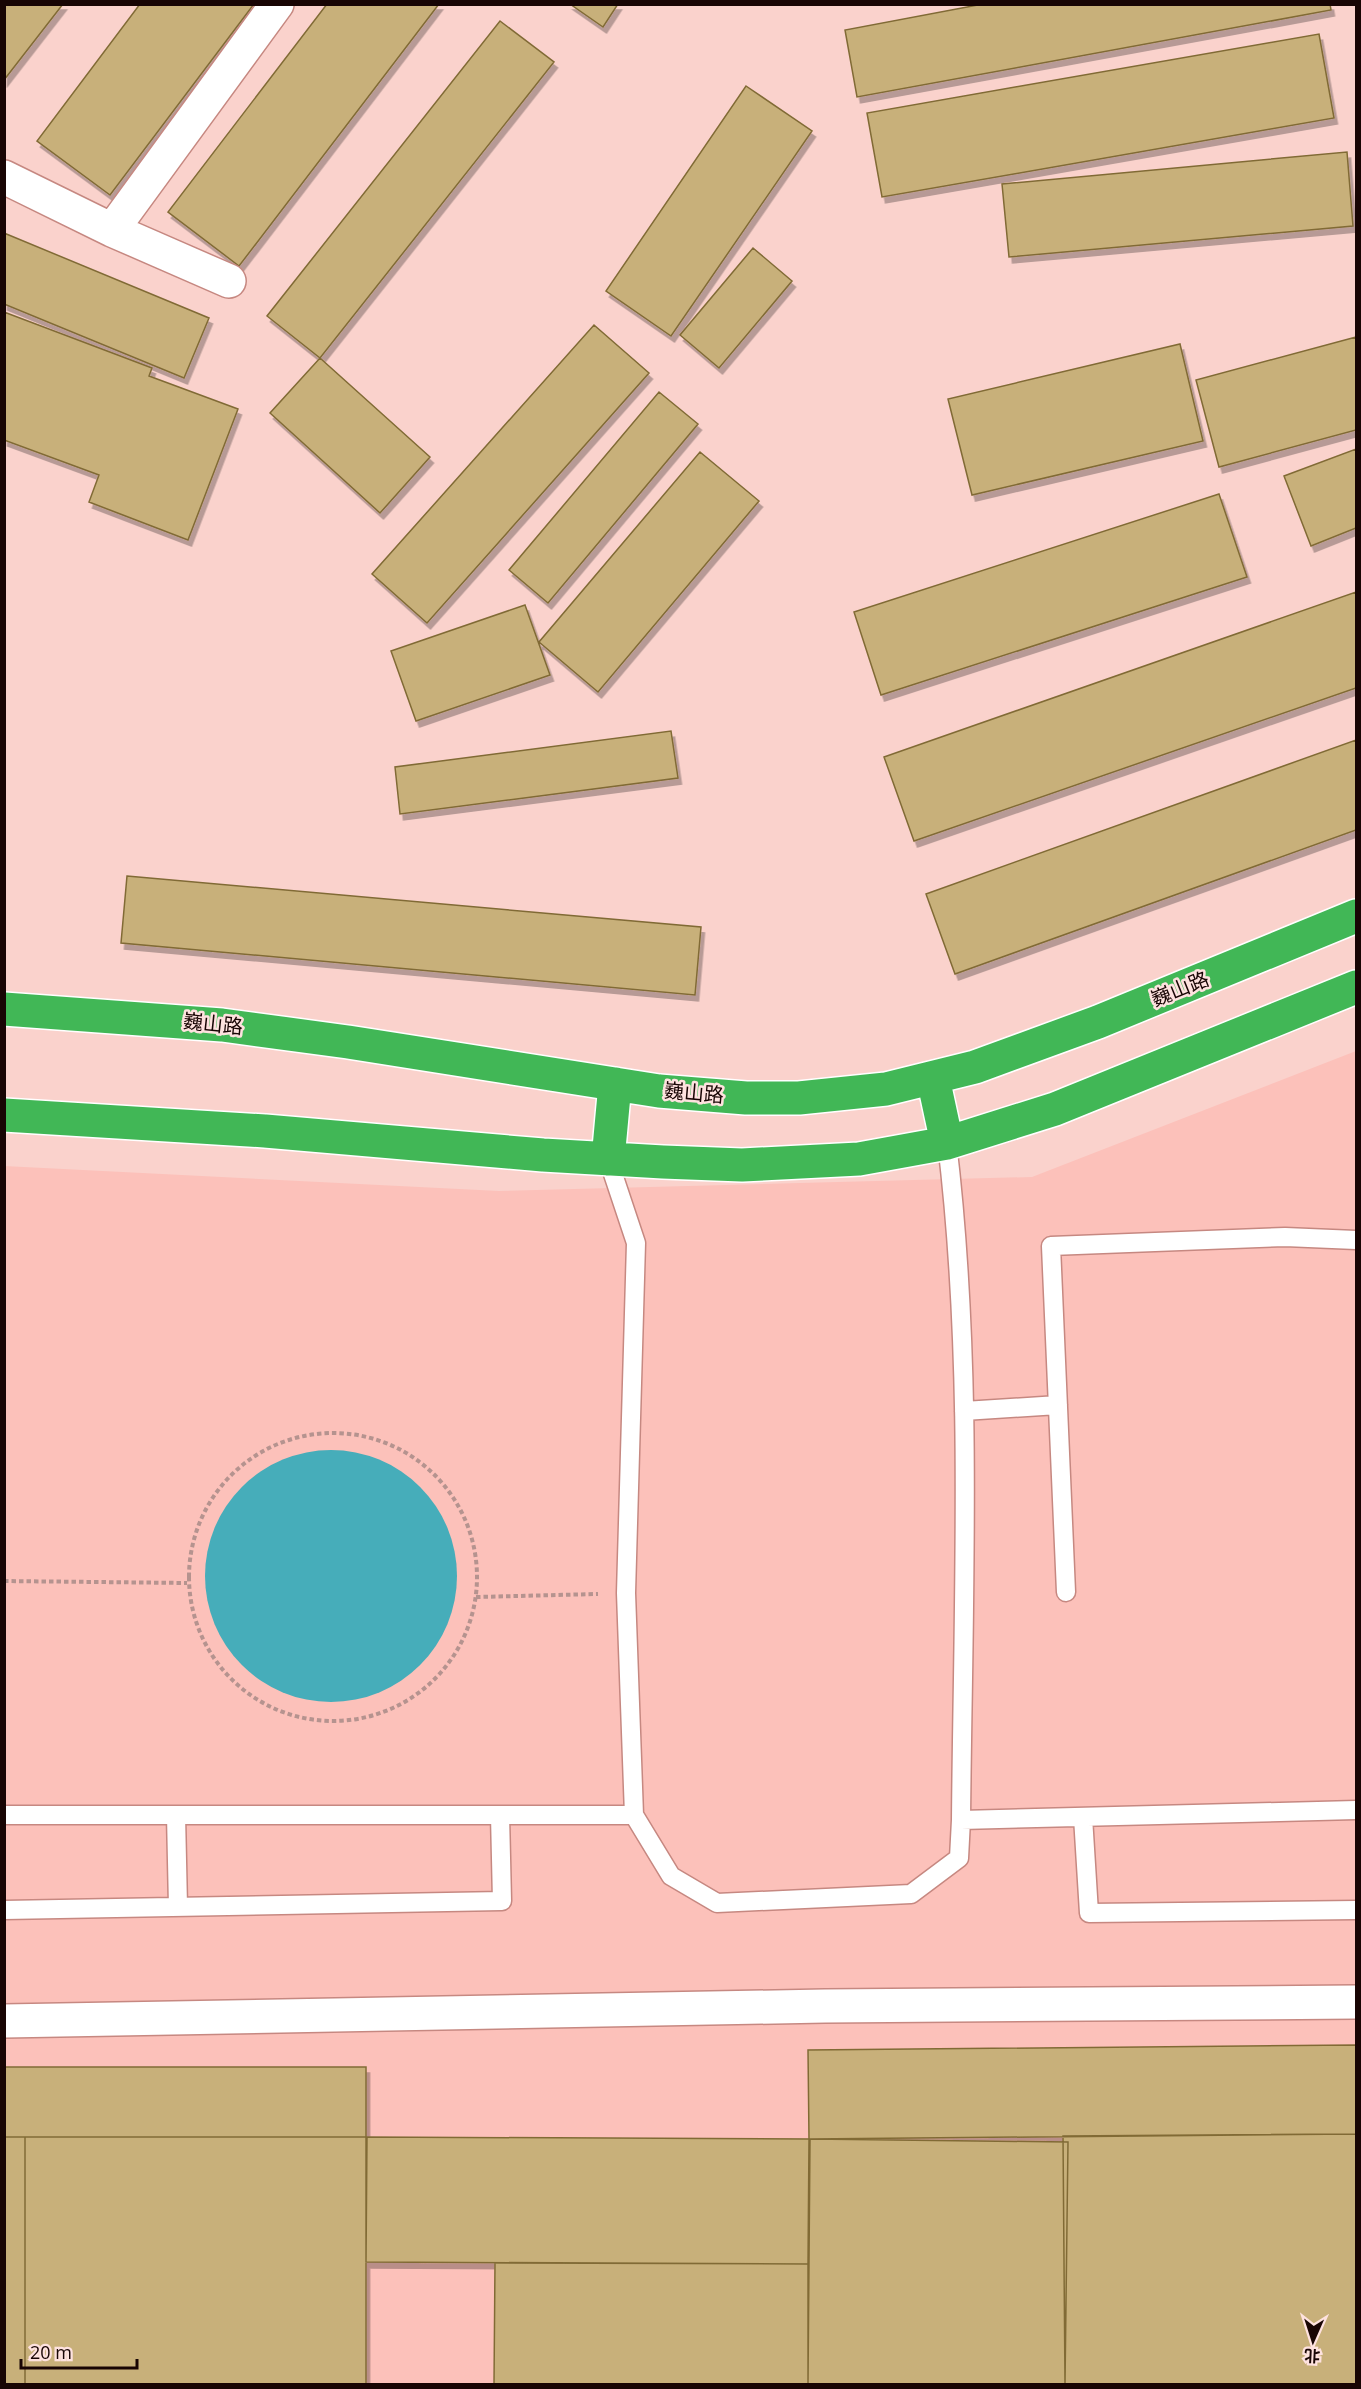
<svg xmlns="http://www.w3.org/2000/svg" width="1361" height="2389" font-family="'Open Sans','Noto Sans SC',sans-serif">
  <defs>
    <filter id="shadow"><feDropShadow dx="3.5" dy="6" stdDeviation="0" flood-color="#0004"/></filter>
  </defs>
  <rect width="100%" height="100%" fill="#fad2cc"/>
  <!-- built -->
  <path fill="#fcc1ba" d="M1356,1051v1333h-1351l-1,-1218 495,25 533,-14z"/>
  <!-- water -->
  <path fill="#46adba" d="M205 1576a126 126 0 1 1 252 0a126 126 0 1 1-252 0Z"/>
  <!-- building -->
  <path fill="#c8b07a" stroke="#816b36" stroke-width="1.5" filter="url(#shadow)" d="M4,4h59l-59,76z
    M140,4h114l-144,191 -73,-54z
    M327,4h112l-200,262 -71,-54z
    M570,4h48l-15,23z
    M983,4h347l1,6 -474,87 -12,-67z
    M500,21l54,41 -234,296 -53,-42z
    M1319,34l15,84 -452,79 -15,-84z
    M746,86l66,45 -141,205 -65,-45z
    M1347,152l6,74 -344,31 -7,-73z
    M4,233l205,85 -25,60 -180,-74z
    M753,248l39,33 -73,87 -39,-33z
    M4,312l148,56 -3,8 89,33 -50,131 -99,-38 10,-27 -95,-35z
    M594,325l55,48 -222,250 -55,-49z
    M1356,337v93l-137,37 -23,-87z
    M1180,344l23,97 -231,54 -24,-96z
    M320,358l110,99 -50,56 -110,-100z
    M659,392l39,32 -150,179 -39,-33z
    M1356,449v79l-45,18 -27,-70z
    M700,452l59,49 -161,191 -59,-50z
    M1219,494l28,83 -366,118 -27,-83z
    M1356,592v96l-442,153 -30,-84z
    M525,605l25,70 -134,46 -25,-70z
    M671,731l7,47 -278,36 -5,-47z
    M1356,740v90l-401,144 -29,-80z
    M127,876l574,51 -6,68 -574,-52z
    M1356,2045v89l-547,5 -1,-89z
    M4,2067h362v70h-362z
    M1356,2134v250h-291l-2,-248z
    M4,2137h21v247h-21z
    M25,2137h341v247h-341z
    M367,2137l442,2 -1,125 -442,-2z
    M810,2139l258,3 -3,242h-257z
    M495,2263l313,1v120h-314z"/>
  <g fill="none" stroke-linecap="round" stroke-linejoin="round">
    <!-- lane casing -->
    <g stroke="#c68881" stroke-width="21">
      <path id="lane" d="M608,1159l28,84 -10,350 8,222 37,61 46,27 194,-9 48,-36 2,-38c2,-225 13,-453 -14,-677
        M964,1411l94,-6
        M1066,1592l-15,-346 234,-9 71,3
        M4,1815h630
        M176,1815l2,92
        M1083,1817l6,96 267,-3
        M961,1820l395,-10
        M4,1910l498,-9 -2,-86"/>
    </g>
    <!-- street casing -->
    <g stroke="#c68881" stroke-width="36">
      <path id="street" d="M4,177l108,53 117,51
        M112,230l165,-226
        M4,2021l821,-15 531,-4"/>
    </g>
    <!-- highway casing -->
    <g stroke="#fff" stroke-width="36">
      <path id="highway" d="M4,1009l218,16 126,17 311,49 87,7h53l87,-9 89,-22 123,-45 258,-106
        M933,1078l14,65
        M4,1115l261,16 278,24 120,7 79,3 117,-6 88,-16 108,-34 301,-122
        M608,1159l7,-75"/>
    </g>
    <!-- path -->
    <path stroke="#b5938f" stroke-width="4" stroke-dasharray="4.5 3" stroke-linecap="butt" d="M189 1577a144 144 0 1 1 288 0a144 144 0 1 1-288 0Z
      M4,1581l183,2
      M476,1597l122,-3"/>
    <!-- lane -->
    <use href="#lane" stroke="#fff" stroke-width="18"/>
    <!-- street -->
    <use href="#street" stroke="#fff" stroke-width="33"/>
    <!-- highway -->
    <use href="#highway" stroke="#41b756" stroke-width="33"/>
  </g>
  <g text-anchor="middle" stroke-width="5" stroke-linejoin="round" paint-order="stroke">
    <!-- street labels -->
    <g font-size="20" fill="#180504" stroke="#fee2df">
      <text transform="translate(1180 989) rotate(-22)" y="7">巍山路</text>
      <text transform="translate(213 1024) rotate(6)" y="7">巍山路</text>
      <text transform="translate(694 1093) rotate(5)" y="7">巍山路</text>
    </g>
  </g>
  <!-- border -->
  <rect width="1361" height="2389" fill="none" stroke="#180504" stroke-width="12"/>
  <!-- north arrow -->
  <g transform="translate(1313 2341) rotate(183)" stroke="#fee2df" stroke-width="4.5" paint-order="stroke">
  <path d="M0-4.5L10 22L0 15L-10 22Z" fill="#180504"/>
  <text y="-9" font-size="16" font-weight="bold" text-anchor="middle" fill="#180504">北</text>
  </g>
  <!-- scale -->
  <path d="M21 2359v9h116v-9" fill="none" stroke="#180504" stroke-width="3"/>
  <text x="30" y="2359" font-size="18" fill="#180504" stroke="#fee2df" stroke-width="4.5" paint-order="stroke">20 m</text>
</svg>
